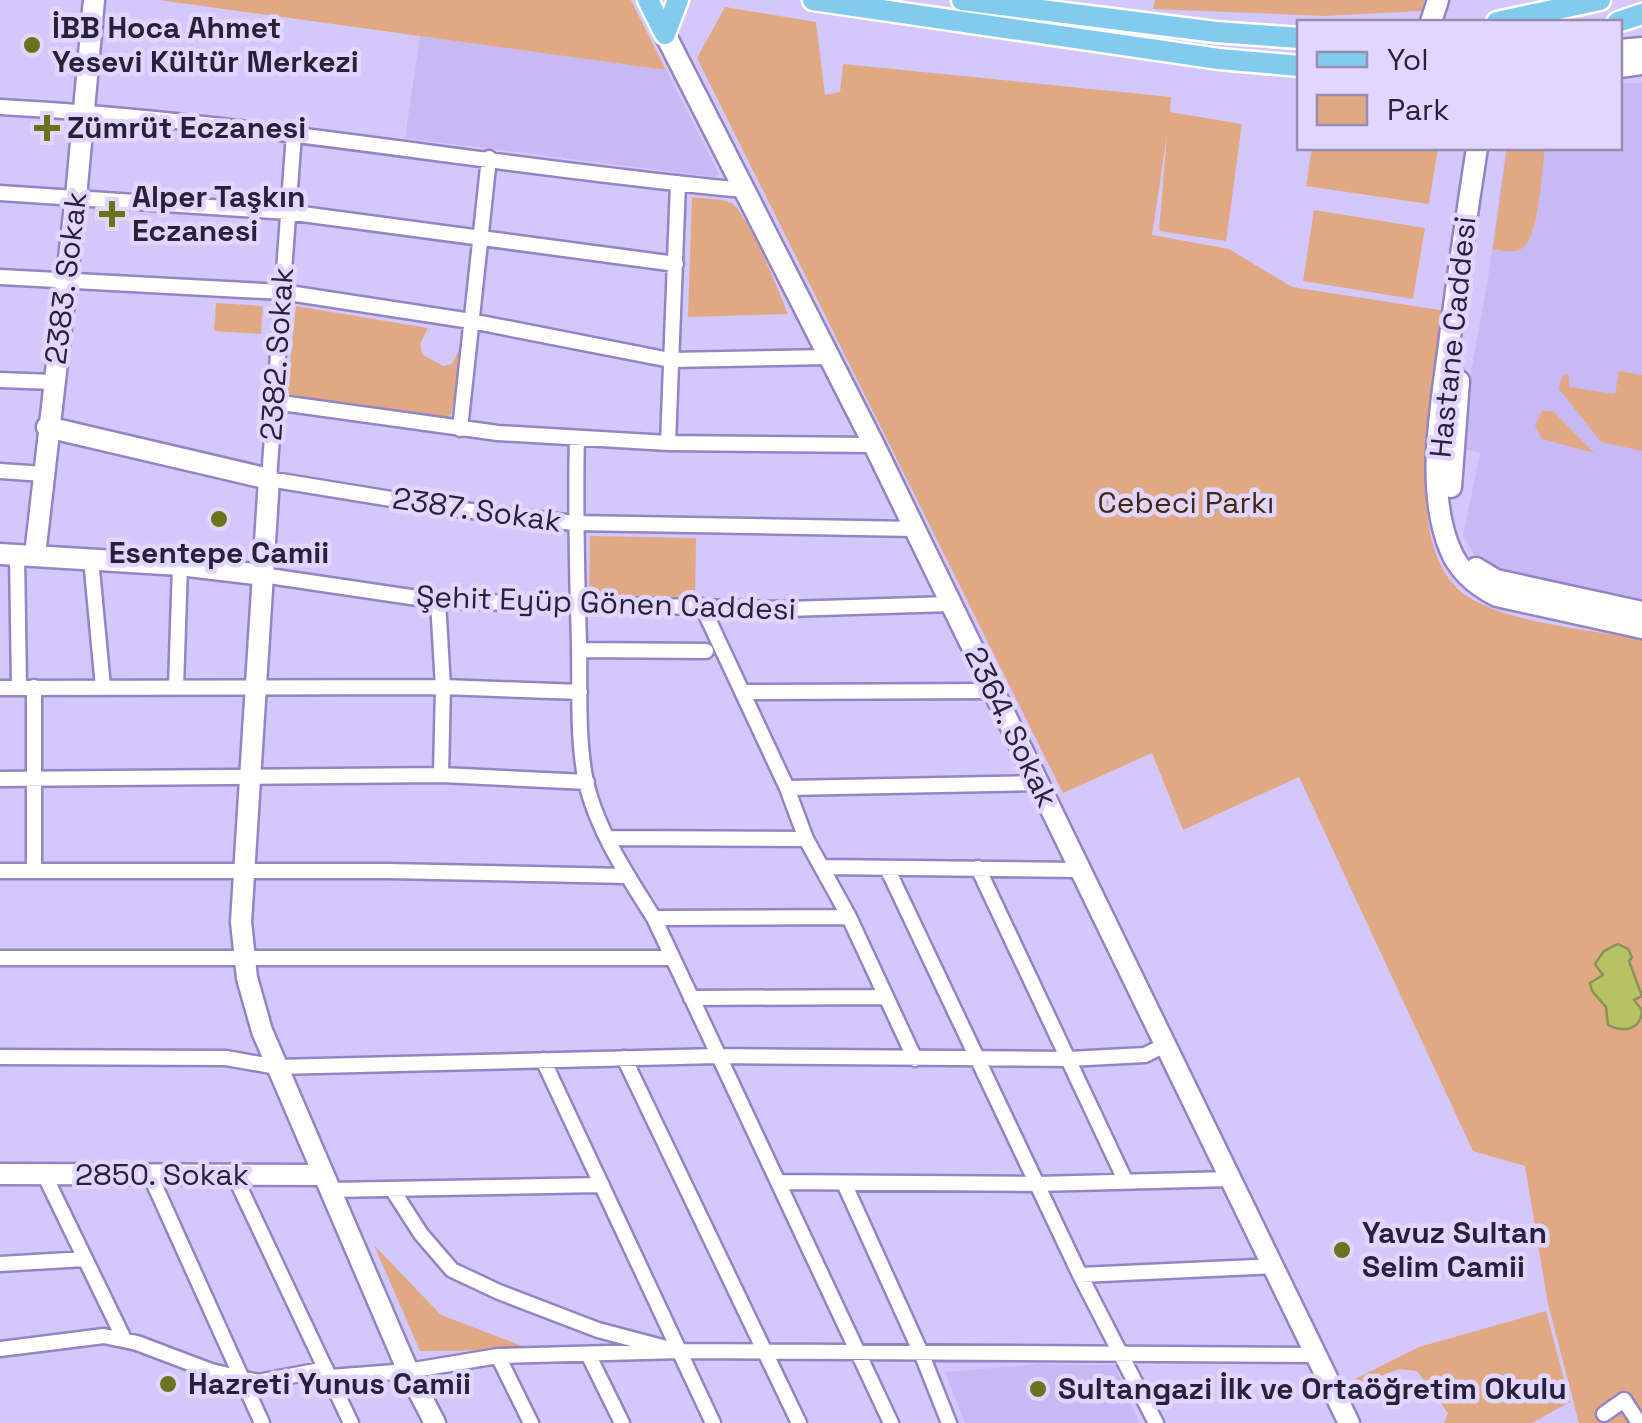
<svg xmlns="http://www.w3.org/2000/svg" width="1642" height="1423" font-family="'Space Grotesk',sans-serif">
  <rect width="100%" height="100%" fill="#d4c7fc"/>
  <!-- built -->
  <path fill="#c8b9f4" d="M420,36l246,34 53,104 -5,3 -309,-39z
    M1620,83h22v516l-112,-22 -35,-10 -20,-11 -12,-20 17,-83 -23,-6 30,-162 19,-137h114z
    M1039,1364l76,1 24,58h-174l-20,-51z"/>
  <!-- green -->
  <path fill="#e0a983" d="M159,0h472l35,70z
    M1155,0h270l-3,11 -98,5 -171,-7z
    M725,7l91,15 9,73 15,-3 3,-28 328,33 -1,15 72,12 -16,117 -67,-10 8,-96 -15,100 77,14 63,38 154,24c-10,72 -52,241 24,287 46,27 120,31 172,42v783h-63l-31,-119 -23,-138 -52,-15 -174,-374 -116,53 -31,-77 -89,40 -366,-735z
    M1312,148h126l-9,56 -123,-18z
    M1507,148h38c-3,21 -6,86 -21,99 -9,7 -20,4 -31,2z
    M692,197c11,2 29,1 39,6 16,8 49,91 57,111l-100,3z
    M1314,210l111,18 -12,71 -110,-18z
    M216,303l47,3 -2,28 -47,-3z
    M296,306l132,22 -8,16 3,11 20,11 9,-2 9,-18 3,1 -13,67 -5,5 -159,-25z
    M1619,371l23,4v76l-41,-9 -42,-53 3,-13 7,-1v12l46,7z
    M1542,411h11l41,42 -52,-14 -7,-13z
    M590,536l106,2 -1,59 -106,-2z
    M374,1245l67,70 92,35 -113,1z
    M1546,1311l24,91 -38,21h-88l4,-10 -31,-42 -18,-2 -45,17 -3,-5 68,-34z"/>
  <!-- water -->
  <path fill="#b5c364" stroke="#8b9257" stroke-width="2.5" d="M1618,944l10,5 4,8 -3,4 13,35 -8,4 8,10c-1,20 -18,23 -34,15l-2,-18 -14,-16 -2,-8 13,-8 -8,-11 9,-13z"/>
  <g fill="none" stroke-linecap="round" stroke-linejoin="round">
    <!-- street casing -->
    <g stroke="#9584c2" stroke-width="19">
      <path id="street" d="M0,107c250,13 496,60 744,83
        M294,133l-25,346 177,29 128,15 340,6
        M0,193l287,19 389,52
        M0,277l282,15 189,29 199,39 159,-3
        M0,380l53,2
        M274,402l224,31 170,10 206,2
        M460,429l29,-271
        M577,438c-2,69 0,137 2,206 1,44 -2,96 7,138 11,48 42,95 68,136l237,505
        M668,443l10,-260
        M0,471l44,3
        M17,554l2,133
        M91,559l12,128
        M262,575l176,26 349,8 164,-5
        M438,601l5,86 -2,88
        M702,606l85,182 19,51 43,78 66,142
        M579,650l127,1
        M34,687v184
        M176,687l4,-122
        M0,688l443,-1 137,5
        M743,692l250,-1
        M0,779l441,-4 146,7
        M787,788l250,-5
        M608,838l198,1
        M823,867l256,3
        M887,868l193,407 76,148
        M978,868l147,312
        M0,871h388l239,5
        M654,918l195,-1
        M0,958h672
        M691,998l193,-1
        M0,1057l226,1 51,9 441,-11 351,3 76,-4 20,-10
        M624,1058l175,365
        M543,1060l170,363
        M44,1174l80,165
        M150,1175l112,248
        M234,1175l117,248
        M778,1182l259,2 194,-5
        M844,1183l78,172 27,68
        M392,1189l29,45 31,36 47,22 99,38 68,18
        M330,1190l272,-5
        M0,1264l85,-5
        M1080,1275l195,-9
        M0,1349l104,-13 33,7 74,28 47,11 68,-13
        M588,1354l34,69
        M498,1356l33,67
        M330,1377l78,-6 90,-15 183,-5 636,4
        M1604,1414l20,-14 15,23"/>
    </g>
    <!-- secondary casing -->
    <g stroke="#9584c2" stroke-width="25">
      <path id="secondary" d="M1431,22l7,-22
        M665,34l209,411 475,978
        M1620,50l22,-2
        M1620,67l22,-3
        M1477,148c-10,65 -20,131 -28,197 -8,62 -24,145 1,204 9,23 27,37 47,47l145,32
        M47,427l222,52 -28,443 6,56 15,53 146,340 27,52
        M1451,487l8,-106
        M0,554l180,11 82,10
        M35,555l41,-358 18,-197
        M1476,568l20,12 146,32
        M0,1174l323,1"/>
    </g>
    <!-- primary casing -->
    <g stroke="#fff" stroke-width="25">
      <path id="primary" d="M648,0l17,34
        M813,0l406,59 81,7
        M962,0l254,32 84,6
        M1497,22l103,-22
        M1618,22l24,-8
        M665,34l13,-34"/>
    </g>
    <!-- street -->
    <use href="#street" stroke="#fff" stroke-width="14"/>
    <!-- secondary -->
    <use href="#secondary" stroke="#fff" stroke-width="20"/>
    <!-- primary -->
    <use href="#primary" stroke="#82cbef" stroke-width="20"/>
  </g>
  <!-- markers -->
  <g fill="#6a741e" stroke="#e0d6ff" stroke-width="4">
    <circle cx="32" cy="45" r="10"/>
    <path d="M42 113h10v10h10v10h-10v10h-10v-10h-10v-10h10z"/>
    <path d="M107 199h10v10h10v10h-10v10h-10v-10h-10v-10h10z"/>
    <circle cx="219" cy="519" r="10"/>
    <circle cx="1342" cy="1250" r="10"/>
    <circle cx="168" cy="1384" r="10"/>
    <circle cx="1038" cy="1389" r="10"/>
  </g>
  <g text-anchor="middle" stroke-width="9" stroke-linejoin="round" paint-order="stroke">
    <!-- poi labels -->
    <g font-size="30" font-weight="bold" fill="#28213a" stroke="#e0d6ff" text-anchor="start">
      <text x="52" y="38">İBB Hoca Ahmet<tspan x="52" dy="34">Yesevi Kültür Merkezi</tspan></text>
      <text x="67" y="138">Zümrüt Eczanesi</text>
      <text x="132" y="207">Alper Taşkın<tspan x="132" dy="34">Eczanesi</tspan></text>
      <text x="219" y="563" text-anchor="middle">Esentepe Camii</text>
      <text x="1362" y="1243">Yavuz Sultan<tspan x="1362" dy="34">Selim Camii</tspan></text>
      <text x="188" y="1394">Hazreti Yunus Camii</text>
      <text x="1058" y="1399">Sultangazi İlk ve Ortaöğretim Okulu</text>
    </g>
    <!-- street labels -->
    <g font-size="30" fill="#28213a" stroke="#e0d6ff">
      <text transform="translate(66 278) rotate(-83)" y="10">2383. Sokak</text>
      <text transform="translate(1453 337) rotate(-84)" y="10">Hastane Caddesi</text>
      <text transform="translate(277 354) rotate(-86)" y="10">2382. Sokak</text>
      <text transform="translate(477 510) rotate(8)" y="10">2387. Sokak</text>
      <text transform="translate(606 603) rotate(2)" y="10">Şehit Eyüp Gönen Caddesi</text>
      <text transform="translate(1011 727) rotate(64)" y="10">2364. Sokak</text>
      <text x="162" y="1185">2850. Sokak</text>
    </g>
    <!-- park labels -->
    <g font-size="30" fill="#46260d" stroke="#e0d6ff">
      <text x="1186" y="513">Cebeci Parkı</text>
    </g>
  </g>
  <!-- legend -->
  <rect x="1297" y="20" width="325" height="130" fill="#e0d6ff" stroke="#968eb0" stroke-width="2.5"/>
  <rect x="1317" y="52" width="50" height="15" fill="#82cbef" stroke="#968eb0" stroke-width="2.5"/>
  <text x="1387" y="70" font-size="30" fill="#28213a">Yol</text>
  <rect x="1317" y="95" width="50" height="30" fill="#e0a983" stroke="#968eb0" stroke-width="2.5"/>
  <text x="1387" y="120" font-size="30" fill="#28213a">Park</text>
</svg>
